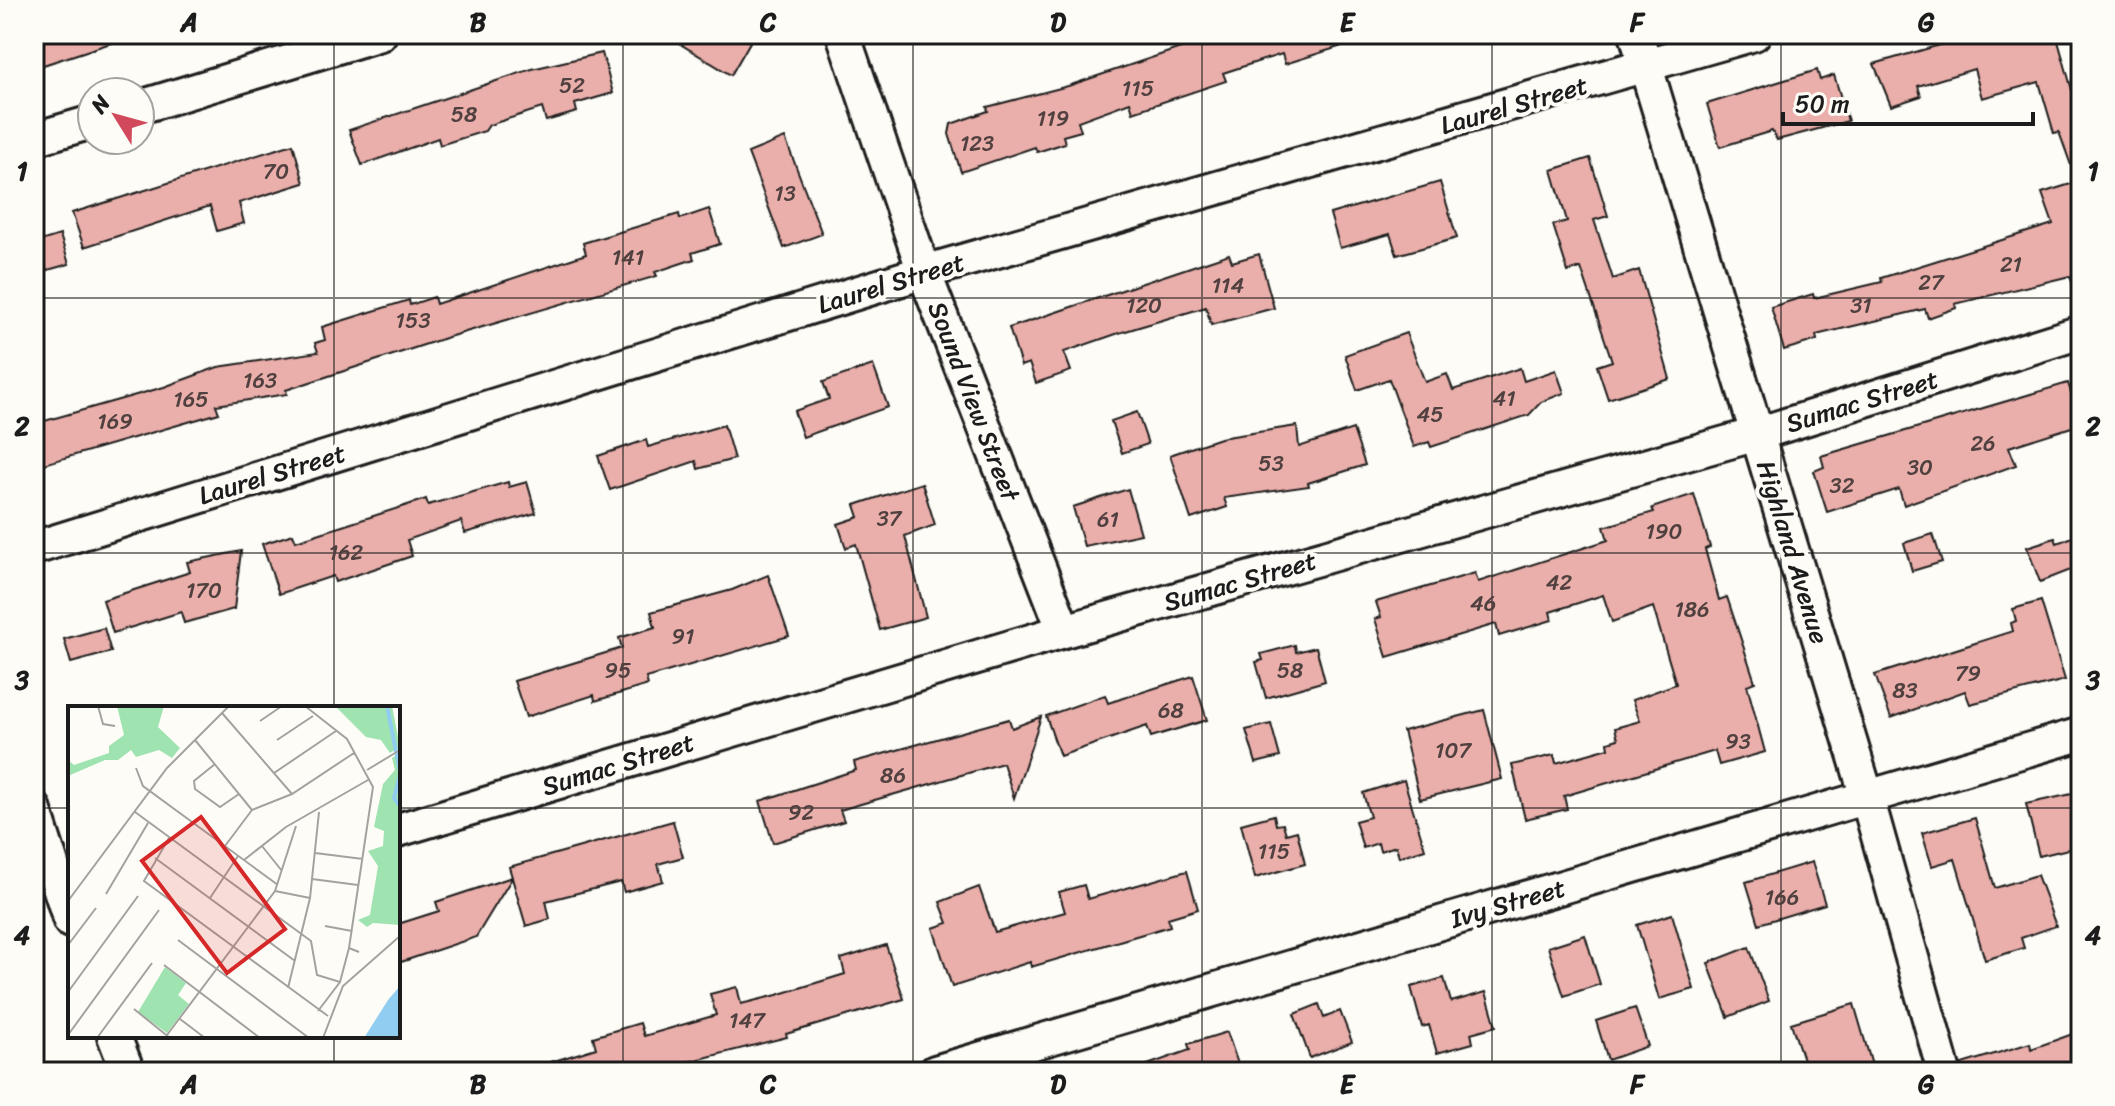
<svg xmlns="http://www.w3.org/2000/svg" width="2115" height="1106" font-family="Sriracha,sans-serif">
  <rect width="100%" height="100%" fill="#fdfcf7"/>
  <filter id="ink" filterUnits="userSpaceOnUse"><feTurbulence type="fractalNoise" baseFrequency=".0125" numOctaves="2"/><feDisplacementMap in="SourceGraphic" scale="16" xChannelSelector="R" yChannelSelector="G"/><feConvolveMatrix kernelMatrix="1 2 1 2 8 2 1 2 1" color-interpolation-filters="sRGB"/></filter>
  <g filter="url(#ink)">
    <!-- building -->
    <path fill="#eaafaa" stroke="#1c1c1c" stroke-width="2" d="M34,34h85l1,6 -86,28z
      M664,34h72l14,8 -19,33z
      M1222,34h138l1,6 -76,24 -3,-10 -59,19 3,8 -93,31 -3,-10 -52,19 3,10 -18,5 2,7 -28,9 -2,-5 -74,25 -12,-38 2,-10 37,-13 -1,-4 81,-21z
      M1978,34h78l18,63 7,-3v199l-5,1 -6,-18 -115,28 1,4 -28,10 -3,-9 -109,26 1,5 -33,10 -13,-43 42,-13 1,4 68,-16 -1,-4 172,-54 -11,-31 35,-11 -18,-50 -5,1 -15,-51 -57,16 -8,-29 -56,17 3,10 -30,10 -17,-42z
      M602,53l11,40 -38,11 2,8 -31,9 -4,-13 -53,17 -4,6 -45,14 -2,-7 -76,27 -13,-35 183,-61z
      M1817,70l3,10 14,-5 14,46 -71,19 -5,-9 -52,16 -13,-43z
      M785,138l37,96 -38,14 -36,-95z
      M293,144l11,39 -65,20 5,20 -27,8 -7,-25 -126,41 -12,-34z
      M1590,158l18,58 -14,4 19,59 26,-9 31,109 -62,20 -11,-33 15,-5 -31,-93 -13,4 -15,-47 14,-4 -15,-51z
      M1440,182l17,56 -60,17 -7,-21 -50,14 -10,-34z
      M709,209l11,35 -28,9 2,6 -39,13 2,4 -212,62 -159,52 1,4 -71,11 3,8 -185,54v-43l130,-37 54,-20 100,-15 -3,-9 10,-3 -3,-13 87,-27 1,5 24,-8 2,7 150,-50 -3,-11 96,-29 1,5z
      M60,235l9,29 -35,10v-31z
      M1229,254l3,8 27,-8 15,54 -63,17 -5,-18 -87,26 -55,19 7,19 -35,12 -7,-20 -8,3 -12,-38z
      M1406,333l19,49 22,-8 6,16 67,-22 4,13 32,-11 8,23 -23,9 -12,13 -98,32 -2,-5 -15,5 -25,-68 -32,11 -12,-35z
      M873,365l15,42 -85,30 -9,-26 35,-12 -6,-17z
      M2068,383l13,41 -72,23 7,18 -112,40 -5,-16 -72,23 -13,-41 10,-4 -3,-11z
      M1137,412l11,32 -26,9 -11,-32z
      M724,425l10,34 -36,10 -2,-8 -86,29 -12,-34 48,-16 2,7z
      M1297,426l2,21 54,-18 12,36 -57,18 1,3 -85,12 3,9 -36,12 -21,-64 50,-17z
      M508,482l1,5 18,-5 9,31 -71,20 -4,-12 -54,19 5,16 -77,26 -2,-6 -54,18 -17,-50 31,-10 3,7 130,-42 2,6z
      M922,483l13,42 -30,11 21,81 -46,13 -24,-86 -10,4 -8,-24 21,-7 -4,-12z
      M1128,489l13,45 -57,12 -11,-39z
      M1694,494l16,53 -5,2 14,51 8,-3 28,85 -8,3 18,67 -46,13 -4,-14 -151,45 3,13 -42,10 -13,-54 42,-10 2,8 53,-15 -1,-6 10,-3 -3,-11 25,-7 -8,-21 44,-16 -23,-77 -41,15 -9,-27 -53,17 2,8 -53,16 -3,-12 -109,33 -12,-38 6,-2 -5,-15 99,-29 3,9 130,-42 -4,-13 50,-15 -2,-4z
      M1933,534l9,28 -30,9 -8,-28z
      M2081,534v32l-41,16 -13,-35 28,-9 2,5z
      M241,551l-7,58 -50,14 -3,-11 -68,21 -10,-33 87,-28 -3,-10z
      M768,575l21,61 -143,42 2,7 -53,16 -1,-6 -68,22 -12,-36 108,-33 -3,-10 36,-11 -4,-15 81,-22z
      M2041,601l24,79 -95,24 -5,-13 -74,27 -16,-43 138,-44 -2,-8 5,-2 -3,-12z
      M104,628l7,24 -40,11 -7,-24z
      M1295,645l1,7 20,-5 9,34 -59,17 -10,-36 7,-2 -2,-6z
      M1193,676l14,44 -56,17 -4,-11 -87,30 -14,-40 59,-21 3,8z
      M1484,710l18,69 -82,20 -17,-68z
      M1041,717l-27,81 -11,-35 -163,47 4,11 -71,22 -13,-42 96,-31 -2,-8 155,-43 3,9z
      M1271,724l9,33 -24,6 -10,-33z
      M1404,780l21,69 -26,8 -3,-11 -16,5 -2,-8 -15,5 -8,-27 15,-4 -7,-24z
      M2081,792v54l-42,10 -13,-52z
      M1274,815l2,10 7,-1 3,10 11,-3 8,33 -50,14 -14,-54z
      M1975,818l20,70 42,-13 19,51 -35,12 3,10 -39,12 -30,-101 -23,7 -10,-33z
      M673,821l10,36 -25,7 5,17 -39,11 -3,-10 -75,19 4,18 -24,7 -14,-48 -36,59 -78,26v-39l41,-13 -3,-9 76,-25 -3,-10z
      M1812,862l13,42 -66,20 -13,-42z
      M1187,871l11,38 -30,9 2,8 -139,41 -1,-5 -78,25 -19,-59 15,-5 -8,-21 39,-15 16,45 70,-20 -6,-20 25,-7 4,14z
      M1672,914l22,75 -35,10 -22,-74z
      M1585,935l15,49 -36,12 -16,-49z
      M886,945l18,54 -118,35 1,3 -99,25 1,4 -19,6h-131l-1,-6 58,-18 -3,-11 47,-14 4,13 72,-21 -6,-21 27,-7 4,17 36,-9 68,-21 -4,-15z
      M1749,947l20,54 -41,16 -20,-54z
      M1444,978l7,24 35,-10 10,34 -25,7 2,10 -36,10 -8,-28 -7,2 -11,-40z
      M1319,1004l5,14 16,-7 12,31 -42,16 -16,-44z
      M1854,1004l20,68h-67l-16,-49z
      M1635,1008l13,38 -40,14 -12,-39z
      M2081,1031v41h-119v-8l68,-21 1,6z
      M1227,1032l11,32 -25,8h-73l-1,-4 51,-18 -2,-6z"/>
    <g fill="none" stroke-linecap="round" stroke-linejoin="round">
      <!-- minor casing -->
      <g stroke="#1c1c1c" stroke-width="38">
        <path id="minor" d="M843,34l81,238 140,359
          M1636,34l231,763 77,275
          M140,107l240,-73
          M34,139l58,-17
          M34,548l890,-276 830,-238
          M34,808l36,113
          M398,830l666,-199 693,-197 324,-102
          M114,1036l14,36
          M935,1072l1146,-338"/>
      </g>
      <!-- minor -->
      <use href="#minor" stroke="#fdfcf7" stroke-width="32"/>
    </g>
  </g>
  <!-- grid -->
  <path fill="none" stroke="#1c1c1c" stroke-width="2" stroke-opacity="0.55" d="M334,34v674M623,34v1038M913,34v1038M1202,34v1038M1492,34v1038M1781,34v1038M34,298h2047M34,553h2047M34,808h36M398,808h1683M334,1036v36"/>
  <g text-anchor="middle" stroke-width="8" stroke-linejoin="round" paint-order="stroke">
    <!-- number labels -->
    <g font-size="22" fill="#504140">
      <text x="572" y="93">52</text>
      <text x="1138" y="96">115</text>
      <text x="464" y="122">58</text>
      <text x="1053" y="126">119</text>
      <text x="977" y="151">123</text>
      <text x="276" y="179">70</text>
      <text x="785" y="201">13</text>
      <text x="628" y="265">141</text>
      <text x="2011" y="272">21</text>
      <text x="1931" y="290">27</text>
      <text x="1228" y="293">114</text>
      <text x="1144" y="313">120</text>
      <text x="1861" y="313">31</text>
      <text x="413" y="328">153</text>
      <text x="260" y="388">163</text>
      <text x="1504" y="406">41</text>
      <text x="191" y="407">165</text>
      <text x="1430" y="422">45</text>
      <text x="115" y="429">169</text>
      <text x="1983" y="451">26</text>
      <text x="1271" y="471">53</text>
      <text x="1920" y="475">30</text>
      <text x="1842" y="493">32</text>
      <text x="889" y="526">37</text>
      <text x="1108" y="527">61</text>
      <text x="1664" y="539">190</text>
      <text x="346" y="560">162</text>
      <text x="1559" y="590">42</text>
      <text x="204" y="598">170</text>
      <text x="1483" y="611">46</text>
      <text x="1692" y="617">186</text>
      <text x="683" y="644">91</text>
      <text x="618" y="678">95</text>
      <text x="1290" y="678">58</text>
      <text x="1968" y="681">79</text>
      <text x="1905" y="698">83</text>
      <text x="1171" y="718">68</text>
      <text x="1738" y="749">93</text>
      <text x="1453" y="758">107</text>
      <text x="893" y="783">86</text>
      <text x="801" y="820">92</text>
      <text x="1274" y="859">115</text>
      <text x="1782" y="905">166</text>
      <text x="747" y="1028">147</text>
    </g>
    <!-- street labels -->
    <g font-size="26" fill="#1c1c1c" stroke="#fdfcf7">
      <text transform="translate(1514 105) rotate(-16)" y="9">Laurel Street</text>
      <text transform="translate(891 283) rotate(-17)" y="9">Laurel Street</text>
      <text transform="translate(974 401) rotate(69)" y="9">Sound View Street</text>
      <text transform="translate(1862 401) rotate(-17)" y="9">Sumac Street</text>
      <text transform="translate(272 474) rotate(-17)" y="9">Laurel Street</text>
      <text transform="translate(1793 552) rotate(73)" y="9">Highland Avenue</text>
      <text transform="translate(1240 581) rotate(-16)" y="9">Sumac Street</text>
      <text transform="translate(618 764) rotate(-17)" y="9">Sumac Street</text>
      <text transform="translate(1508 903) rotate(-16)" y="9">Ivy Street</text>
    </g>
  </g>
  <!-- overview -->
  <g transform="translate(68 706)">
    <rect width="332" height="332" fill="#fdfcf7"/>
    <path d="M49,0h47l-6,21 22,21 -8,10 -13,-8 -23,7 -5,-7 -13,10h-13l-37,16v-36l1,21 5,4 35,-12v-7l15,-11zM267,0h57l8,41 -10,6 -9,-13 -15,-3zM332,47v172l-27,-2 -6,4 -9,-7 12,-5 8,-49 -10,-15 15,-5 1,-15 -10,-4 9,-43 12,-14 -3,-12zM97,261l21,16 -8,12 11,9 -22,29 -29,-21z" fill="#9fe4b0"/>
    <path d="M332,280v52h-36l24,-38z" fill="#91cdf1"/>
    <path fill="none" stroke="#91cdf1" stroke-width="4" d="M319,0l13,65M332,69l-6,23 6,8"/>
    <path fill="none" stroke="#a3a29f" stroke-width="2" d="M30,0l5,18 12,2M237,0l42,33 26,48 -24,161 10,4M154,7l70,81M192,15l22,-15M127,34l57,70M209,34l36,-24M147,58l-21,17 1,8 25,18 19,-13M68,62l7,18 135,99M299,64l33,-20M206,67l62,-42M67,106l176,129 6,34 23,7M101,132l-25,43 184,135M157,140l27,-36 40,-16 62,-41M194,140l20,25M247,147l48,6M87,152l140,103M176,154l42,-33 82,-47M244,173l46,6M207,185l35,7M38,188l42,-71M142,192l28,-42M0,195l99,-133 62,-62M257,220l27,5M110,234l131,98M0,239l28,-37M96,259l96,73M220,282l22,-90 9,-86M0,286l70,-96M66,303l36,29M250,305l22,-29 9,-34M112,313l25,19M0,329l91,-125M99,329l108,-144 21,-65M29,332l55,-75M255,332l20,-52 57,-50"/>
    <path fill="#d62828" fill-opacity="0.15" stroke="#d62828" stroke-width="4" d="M133,111l84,112 -58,44 -85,-112z"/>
    <rect width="332" height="332" fill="none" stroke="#1c1c1c" stroke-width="4"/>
  </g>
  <!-- margin -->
  <rect width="2115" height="1106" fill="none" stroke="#fdfcf7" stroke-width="88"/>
  <!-- north arrow -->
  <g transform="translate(116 116) rotate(307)"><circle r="38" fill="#fdfcf7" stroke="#a3a29f" stroke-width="2"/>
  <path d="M0-6L14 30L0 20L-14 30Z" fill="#d1495b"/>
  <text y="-12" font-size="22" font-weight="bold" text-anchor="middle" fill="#1c1c1c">N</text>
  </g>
  <!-- scale -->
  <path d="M1783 112v12h250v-12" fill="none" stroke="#1c1c1c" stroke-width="4"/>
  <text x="1795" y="112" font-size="24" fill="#1c1c1c" stroke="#fdfcf7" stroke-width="6" paint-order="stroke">50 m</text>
  <rect x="44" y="44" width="2027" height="1018" fill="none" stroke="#1c1c1c" stroke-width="3"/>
  <g font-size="26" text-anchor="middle" font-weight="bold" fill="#1c1c1c">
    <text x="189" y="31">A</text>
    <text x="478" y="31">B</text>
    <text x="768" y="31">C</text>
    <text x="1058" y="31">D</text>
    <text x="1347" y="31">E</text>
    <text x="1637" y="31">F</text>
    <text x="1926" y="31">G</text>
    <text x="22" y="180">1</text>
    <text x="2093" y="180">1</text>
    <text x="22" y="435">2</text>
    <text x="2093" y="435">2</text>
    <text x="22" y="689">3</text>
    <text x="2093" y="689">3</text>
    <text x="22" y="944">4</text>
    <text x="2093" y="944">4</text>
    <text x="189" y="1093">A</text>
    <text x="478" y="1093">B</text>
    <text x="768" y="1093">C</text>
    <text x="1058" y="1093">D</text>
    <text x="1347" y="1093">E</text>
    <text x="1637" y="1093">F</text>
    <text x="1926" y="1093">G</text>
  </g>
</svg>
